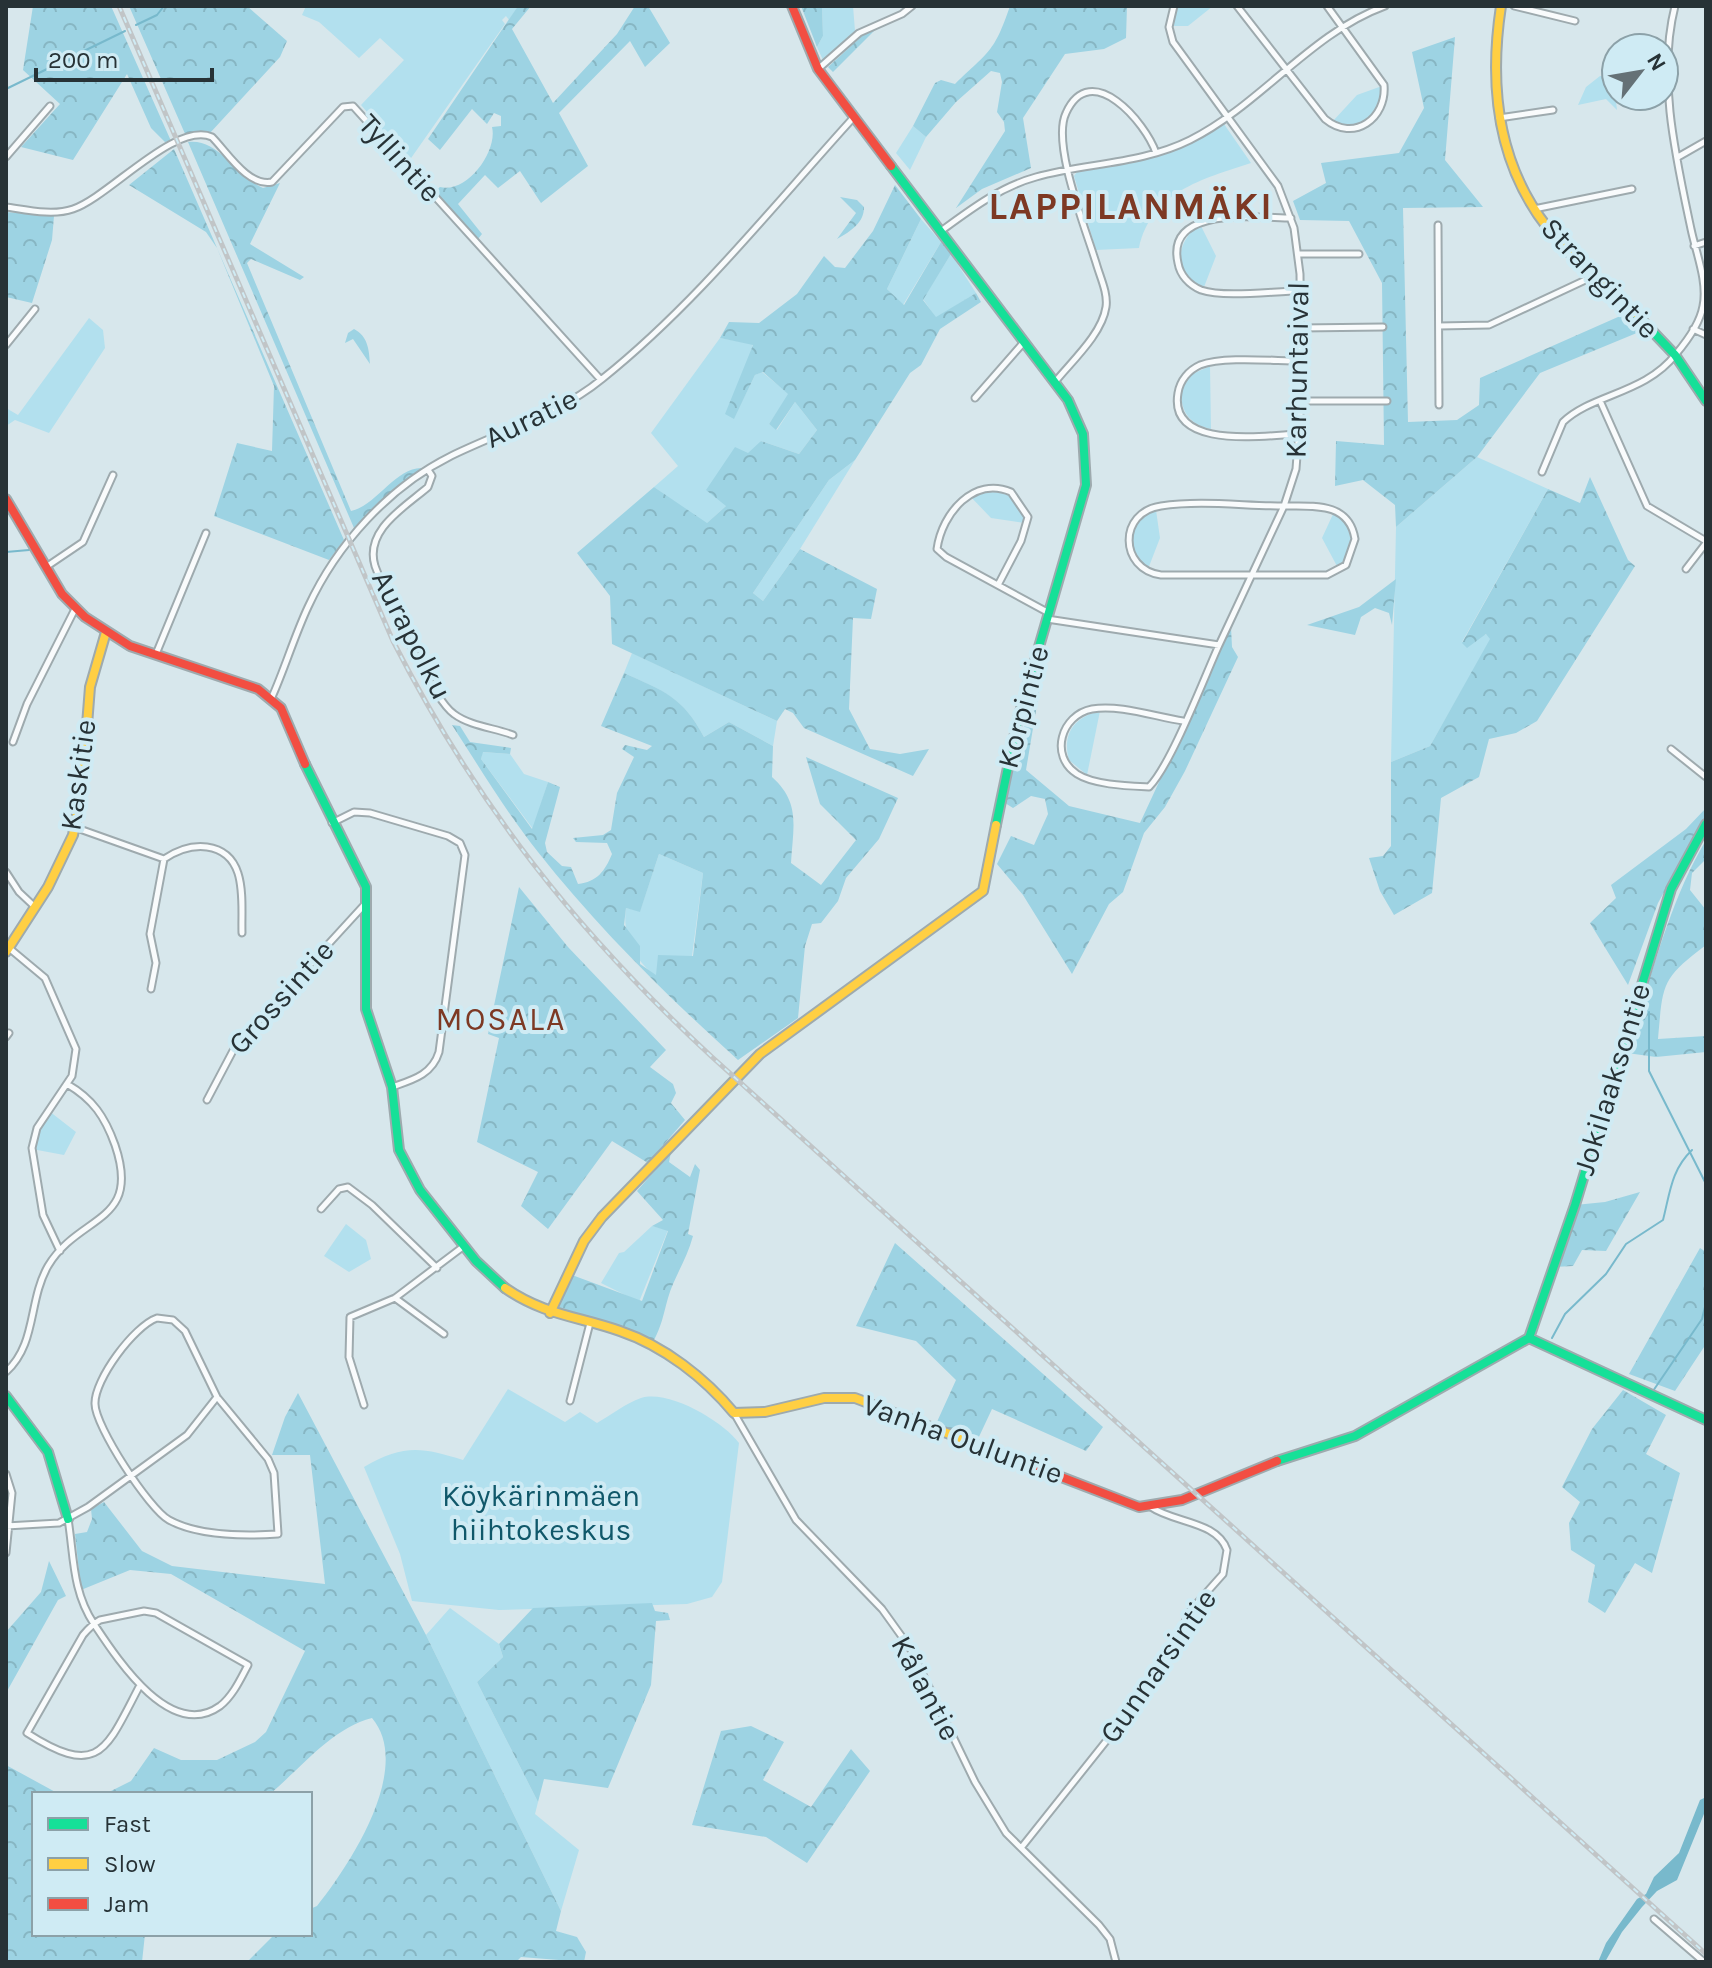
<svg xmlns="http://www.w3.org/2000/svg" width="1712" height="1968" font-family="Karla,sans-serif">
  <defs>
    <pattern id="forest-crowns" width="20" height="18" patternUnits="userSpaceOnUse" patternTransform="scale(2)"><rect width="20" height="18" fill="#9dd3e3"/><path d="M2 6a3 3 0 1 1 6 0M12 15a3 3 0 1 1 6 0" fill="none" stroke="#87b6c3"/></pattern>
  </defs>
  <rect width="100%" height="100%" fill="#d7e7ec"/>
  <!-- green -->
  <path fill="#b2e0ee" d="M306,6h212l-9,14 -3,-4 -4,4 3,4 -96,137 -48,-56 43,-45 -24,-22 -21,20 -40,-36 -17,-7z
    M822,6h31l2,25 -32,29 -6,-13 6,-11z
    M1177,6h36l-25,20h-16z
    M1600,76h13l4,34 -11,-11 -28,6 8,-18z
    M1382,86c0,27 -22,48 -49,35l24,-26z
    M1224,124l27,39c-49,16 -100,29 -112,85l-43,2 -22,-74 3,-4c52,-11 102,-18 147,-48z
    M913,126l13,11 -16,33 -14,-17z
    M921,219l20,23 -38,63 -16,-16z
    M1200,224l16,32 -12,31c-32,-12 -29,-45 -4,-63z
    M951,254l25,39 -40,25 -13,-19z
    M89,318l14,12 2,18 -56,85 -34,-13 -9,6v-18l12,7z
    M720,338l33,6 -19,74 21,-43 7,-3 27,22 -20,30 8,6 18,-28 22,28 -18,24 -38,-13 -35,65 -20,18 -52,-37 24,-21 -27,-33z
    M1210,366l1,63c-20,-4 -30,-16 -30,-37l7,-16z
    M1477,457l71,32 -86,153 25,-8 4,5 -61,107 -39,16 5,-235z
    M855,460l-55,89 -37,52 -10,-8 76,-113z
    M1002,490c11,5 24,20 23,33l-34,-5 -22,-23z
    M1156,510l4,28 -12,31c-24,-22 -23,-45 8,-59z
    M1334,512c19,14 25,38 4,56l-16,-30z
    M632,653l145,68 -4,25 -44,-24 -25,15c-21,-40 -41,-46 -80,-64z
    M1100,711l-13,64 -18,-15c-7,-26 5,-43 31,-49z
    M482,752l28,2 14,20 24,8 -15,47 -52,-70z
    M659,854l44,19 -11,83 -36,20c-22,-16 -34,-41 -30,-68l14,3z
    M49,1111l27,21 -12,23 -32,-6 2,-14z
    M346,1224l20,16 5,19 -22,13 -25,-16z
    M652,1226l16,4 -29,72 -38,-19 18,-30 5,-1z
    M508,1389l57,33 15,-10 17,11c14,-8 29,-20 44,-25 28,-9 83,24 98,45l-17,139 -10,15 -25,7 -188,6 -87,-9 -12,-47 -36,-87c39,-23 58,-20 99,-7z
    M450,1608l49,36 4,13 -26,25 61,120 -3,12 44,36 -18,61 -135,-276z"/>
  <!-- forest -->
  <path fill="url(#forest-crowns)" fill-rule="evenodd" d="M33,6h78l60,135 -6,1 -14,-14 -24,-54 -54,86 -52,-13 39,-43 -37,-34z
    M129,6h118l40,35 -7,16 -70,76 -24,3z
    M518,6h13l-19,23 41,74 64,-69 18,-28h13l22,37 -25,24 -15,-26 -71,72 29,53 -47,37 -21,-32 -22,17 -13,-13 -27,29 24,30 -4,5 -43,-48 5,-4c27,7 58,-36 52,-60l9,-1v-10l-7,-3 -7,11 -15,-15 -32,41 -12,-11z
    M801,6h21l1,30 -6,11z
    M1010,6h117l-1,32 -22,11 -39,5 -42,64 8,50 -49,21 -26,19 49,-77 -1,-9 -7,-10 5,-30 -2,-9 -9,-2 -35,31 -30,35 -13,-11 22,-43 6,-3 14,4c34,-33 39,-31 55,-78z
    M876,29l-43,43 -5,-5 34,-31z
    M1455,37l-10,123 38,47 -80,1 5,214 49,-2 22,-15 1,-27 147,-65 17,17 -104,43 -63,84 -81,70 -1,-22 -32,-25 -28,6 1,-45 48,4 -2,-162 -33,-62 -49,-1 -7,-19 33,-18 -5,-20 78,-10 25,-45 -12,-56z
    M188,142c31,-4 49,35 75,46l17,-5 -30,61 54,33 -4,3 -49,-21 -4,4 104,248c25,-5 45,-44 71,-43l-68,60z
    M174,149l170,391 -15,20 -115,-44 23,-73 35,8 2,-65 -57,-138 -11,-16 -77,-47z
    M895,185l26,34 -34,70 17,16 37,-63 10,12 -28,46 13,17 40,-24 5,9 -41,27 -19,36 -11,8 -55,87 -26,20 -76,113 10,8 37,-52 77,40 -6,30 -18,-1 -4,91 21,40 30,5 29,-5 -16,27 -109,-48 -11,-15 -8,-4 -8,12 -165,-77 -2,-48 -33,-43 77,-66 53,36 19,-17 -20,-16 29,-43 13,6 13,-12 38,13 18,-24 -22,-28 -19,28 -7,-6 19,-30 -25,-22 -8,3 -21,44 -9,-5 28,-69 -33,-7 9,-16 30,1 38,-29 27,-38 11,11 10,1 28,-37z
    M840,197l17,3 7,7c0,16 -13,24 -27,32l19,-26z
    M6,212l48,4 -2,24 -20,63 -26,-6z
    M354,329c14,7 15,21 16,35l-17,-25 -8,4 3,-10z
    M1590,477l38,83 7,6 -98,155 -21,12 -27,6 -10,38 -38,21 -9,95 -38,22 -14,-24 -11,-33 14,-2 8,-10v-84l39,-16 60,-107 -4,-5 -19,14 -5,-5 86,-154 32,14z
    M1396,579l-4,46 -3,-12 -14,-5 -14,9 -6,18 -48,-10 52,-18z
    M1231,627l1,20 6,10 -53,114 -20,36 -21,26 -21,59 -14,12 -37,70 -49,-79 -26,-31 14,-28 23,9 14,-31 -3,-15 -14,-3 -18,12 -8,-5 -1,-6 42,-146 -20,119 43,36 71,17z
    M624,673c40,18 59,24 80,64l25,-15 44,24 -1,31c29,26 21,50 19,86l30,22 35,-45 -36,-36 -14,-47 92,41 -19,41 -33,39 -8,23 -17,22 -9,1 -7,22 -7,72 -60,42c-72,-65 -140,-132 -200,-208 -32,-40 -58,-84 -86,-127l8,1 10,16 41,6 -1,6 -27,-2 -2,7 51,70 16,-47 12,5 -15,56 2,9 15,14 9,1 7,17c19,-2 27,-13 34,-30l-5,-11 -31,-1 -3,-4 30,-3 8,-5 6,-37 17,-36 -12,-8 3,-4 22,5 5,-4 -51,-20zM659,854l44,19 -10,83 -35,-1 -2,20 -16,-11v-18l-16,-21 2,-17 14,4z
    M1706,808v9l-48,86 -30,82 -38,-62 26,-25 -5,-13 75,-56z
    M1706,840v19l-14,14 -2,17 16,20v35c-45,34 -43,38 -48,94l48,-3v16l-50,5 -29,-4c23,-71 41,-149 79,-213z
    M519,887l49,60 98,103 -16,17 23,17 3,9 -5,10 14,17 -37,43 -36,-22 -64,88 -27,-23 17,-34 -61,-30 22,-104 -11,-4z
    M671,1152l-2,10 21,15 5,-13 5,6 -12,64 5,2c-6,23 -19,41 -25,62 -5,18 -6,27 -15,44l-47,-21 -50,-9 16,-37 70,26 26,-70 -16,-5 11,-6 -26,-29z
    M1640,1192l-34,59 -24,-1 -9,16 -19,1 21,-62 30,-3z
    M895,1243l208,184 -17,24 -94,-42 -15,32 -41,-17 20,-44 -40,-39 -60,-15z
    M1700,1248l6,4v92l-31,47 -46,-17z
    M1623,1390l43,25 -20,39 34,19 -28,100 -17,-10 -30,50 -17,-11 7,-37 -24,-15 -2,-27 11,-21 -18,-15 30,-58z
    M298,1393l128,242 135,276 -5,20 21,6 9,15 -2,10 -63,-5 -5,5h-269l28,-28h35v-25l7,-3c32,-40 97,-138 55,-188 -40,10 -71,50 -102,76h-165l26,-13 23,-33 27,12h36l38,-18 11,-10 39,-81 -134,-77 -41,-4 -49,20 -6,-56 12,-2 5,-13 -1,-10 13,-7 38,49 30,15 153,18 -15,-129h-38l13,-38z
    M49,1561l17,35 -8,4 -52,93v-61l35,-40z
    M652,1603l3,8 13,2 2,7 -14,1 -5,64 -43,103 -64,-9 -6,23 -61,-120 26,-25 -4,-13 34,-36z
    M751,1726l33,16 -21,38 48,27 40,-58 19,22 -63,92 -41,-26 -74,-12 29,-94z
    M6,1765l53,29h-25v140h111l-3,28h-136z"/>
  <!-- water -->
  <path fill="#78b9cc" d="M1706,1797v12l-29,71 -20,11 -15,16 -20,25 -17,30h-7l8,-19 31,-44 9,-5 8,-17 25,-24 21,-53z"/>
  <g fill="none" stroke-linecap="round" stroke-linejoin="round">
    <!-- stream -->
    <path stroke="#78b9cc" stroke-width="2" d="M136,25l21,-10 7,-9
      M6,89l119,-58
      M6,552l23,-2
      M1649,1012v59l57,113
      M1552,1338l13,-24 41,-40 20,-30 37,-24c7,-27 8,-50 29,-70
      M1653,1391l49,-72 4,-16"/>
    <!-- street casing -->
    <g stroke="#9eaaae" stroke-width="9">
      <path id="street" d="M1237,6l88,113c29,24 62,-1 59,-34l-57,-79
        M1514,6l61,15
        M818,69l41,-36 43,-19 10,-8
        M1499,118l54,-8
        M6,157l44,-51
        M1678,157l28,-16
        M6,207c21,3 47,9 67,2 36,-12 102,-88 139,-72 15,15 36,50 60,45l71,-75 10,-1 248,274
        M1534,209l98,-20
        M1291,218c-33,0 -126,-13 -113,45 2,12 11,22 23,27 24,8 73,1 99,1
        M1438,225l1,180
        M941,231c30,-22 59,-44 95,-54 50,-14 106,-13 154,-37 70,-35 121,-107 195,-134
        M1694,246l12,-4
        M1299,254h60
        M1439,326l50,-1 105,-49
        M1300,328l83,-1
        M1693,329l13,6
        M6,345l29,-36
        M1300,361c-26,0 -76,-5 -100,4 -11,5 -20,15 -22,28 -10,58 89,42 122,41
        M1055,382c17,-21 47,-48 51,-75 2,-13 -5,-28 -9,-41 -10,-34 -46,-122 -31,-153 25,-55 80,10 90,40
        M975,398l49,-56
        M1301,401h86
        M1601,403l46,103 59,35
        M428,470l4,6 -4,11c-23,20 -64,43 -53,79 11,29 57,133 79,148 16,12 41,14 59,21
        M1542,472l21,-50c29,-28 82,-28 113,-68 11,-13 24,-31 27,-48 5,-24 -7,-53 -12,-77 -15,-71 -34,-152 -16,-223
        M1284,506c30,0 65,-4 71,33l-9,26 -19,10h-166c-42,-6 -43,-63 0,-69 39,-6 83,0 123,0z
        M46,567l37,-25 30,-67
        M1686,569l20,-26
        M998,585l23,-44 7,-24 -17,-25c-37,-16 -69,21 -74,57l9,8 103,56
        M1047,619l172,26 65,-139 12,-37 5,-68 -1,-127 -6,-46 -16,-42 -105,-144 -4,-15 5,-21
        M156,654l50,-121
        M272,697c13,-29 22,-60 36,-90 29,-63 81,-120 143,-151 51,-25 107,-41 151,-77 94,-75 171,-173 252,-262
        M1183,721c-27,-4 -64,-17 -91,-12 -31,6 -43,47 -15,65 17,11 52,12 72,13 22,-22 55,-109 70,-142
        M13,742l14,-38 48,-95
        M1671,749l35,28
        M332,823l22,-11 16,1 78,23 12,7 5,12 -26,197c-7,23 -27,28 -47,35
        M74,827l90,32c12,-8 28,-14 43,-12 42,6 34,55 35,86
        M6,872l13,20 16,15
        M9,948l36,30 31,71 -4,27 -35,52 -5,20 11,67 17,36
        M151,989l5,-26 -6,-29 14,-75
        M6,1037l3,-4
        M207,1100l29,-55 130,-142
        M321,1209l18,-20 9,-2 24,18 65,63
        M395,1298l49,36
        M157,1318l16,2 12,11 32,66 51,62 6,14 4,61c-32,2 -80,2 -109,-14 -20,-11 -74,-94 -74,-116 -1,-24 39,-78 62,-86z
        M6,1372c31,-28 22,-71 42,-106 31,-52 94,-42 67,-121 -10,-28 -22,-46 -48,-61
        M570,1401l20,-78
        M364,1405l-15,-48 1,-40 45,-19 69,-52
        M734,1413l62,107 86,89 28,39 65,134 31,51 93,92 11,14 6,23
        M6,1474l6,19 -6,60
        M68,1519c6,37 4,72 26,105 22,33 76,118 126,82 13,-10 21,-28 28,-41l-92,-52 -12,-2 -44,9c-7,4 -12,9 -17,15l-56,98c72,46 79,17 112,-46
        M6,1526l53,-3 29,-16 99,-72 30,-38
        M1021,1848l137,-172 33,-66 32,-36 4,-24c-10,-29 -53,-27 -76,-43
        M1654,1919l50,43"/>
    </g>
    <!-- fast casing -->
    <g stroke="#9eaaae" stroke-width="12">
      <path id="fast" d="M891,166l177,234 15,34 3,51 -68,234 -22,106
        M1635,313l40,42 31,46
        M305,764l61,123v122l26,78 7,63 21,40 56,71 29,27
        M1529,1338l46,-133 96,-316 35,-65
        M6,1396l42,56 20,67
        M1277,1461l78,-25 174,-98 177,82"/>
    </g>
    <!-- slow casing -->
    <g stroke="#9eaaae" stroke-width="12">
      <path id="slow" d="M1501,6c-12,78 -4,157 46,221 25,33 58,58 88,86
        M6,952l42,-65 25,-52 9,-47 8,-101 16,-55
        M505,1288c39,27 72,28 115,43 44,15 85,47 114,82l31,-1 59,-14h31l157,60
        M550,1313l34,-72 18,-24 158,-163 223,-163 13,-66"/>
    </g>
    <!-- jam casing -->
    <g stroke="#9eaaae" stroke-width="12">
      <path id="jam" d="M792,6l26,63 73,97
        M6,499l56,95 23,23 45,29 128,43 23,19 24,56
        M1012,1458l127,49 43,-7 95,-39"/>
    </g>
    <!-- street -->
    <use href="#street" stroke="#f9fbfc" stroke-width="5"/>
    <!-- fast -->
    <use href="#fast" stroke="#16e098" stroke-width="8"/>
    <!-- slow -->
    <use href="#slow" stroke="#ffcf43" stroke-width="8"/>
    <!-- jam -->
    <use href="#jam" stroke="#f24e42" stroke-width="8"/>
    <!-- rail casing -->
    <g stroke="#c1c5c7" stroke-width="5">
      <path id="rail" d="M119,6l274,635c85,166 183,290 319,416l994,897"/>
    </g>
    <!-- rail -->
    <use href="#rail" stroke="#cfebf4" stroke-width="2" stroke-dasharray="6" stroke-linecap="butt"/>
  </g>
  <g text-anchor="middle" stroke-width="8" stroke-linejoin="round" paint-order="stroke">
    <!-- street labels -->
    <g font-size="30" fill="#273236" stroke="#cfebf4">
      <text transform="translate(400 158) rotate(48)" y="10">Tyllintie</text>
      <text transform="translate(1600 278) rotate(46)" y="10">Strangintie</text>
      <text transform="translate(1297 370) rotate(-89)" y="10">Karhuntaival</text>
      <text transform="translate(531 418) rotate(-26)" y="10">Auratie</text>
      <text transform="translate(412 635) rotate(63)" y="10">Aurapolku</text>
      <text transform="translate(1023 707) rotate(-75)" y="10">Korpintie</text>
      <text transform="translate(78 775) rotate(-82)" y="10">Kaskitie</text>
      <text transform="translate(281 997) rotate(-48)" y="10">Grossintie</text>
      <text transform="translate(1612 1079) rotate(-73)" y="10">Jokilaaksontie</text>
      <text transform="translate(963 1439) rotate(20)" y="10">Vanha Ouluntie</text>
      <text transform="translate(1158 1666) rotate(-55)" y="10">Gunnarsintie</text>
      <text transform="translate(926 1688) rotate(62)" y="10">Kålantie</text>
    </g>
    <!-- park labels -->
    <g font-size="30" fill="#10586a" stroke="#cfebf4">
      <text x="541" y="1506">Köykärinmäen<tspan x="541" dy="34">hiihtokeskus</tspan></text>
    </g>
    <!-- neighbourhood labels -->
    <g font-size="32" letter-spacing="2" fill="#7d3924" stroke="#cfebf4">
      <text x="501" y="1030">MOSALA</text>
    </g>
    <!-- district labels -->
    <g font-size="38" font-weight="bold" letter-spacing="2" fill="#7d3924" stroke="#cfebf4">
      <text x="1131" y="219">LAPPILANMÄKI</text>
    </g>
  </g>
  <!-- border -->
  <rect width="1712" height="1968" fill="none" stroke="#273236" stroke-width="16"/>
  <!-- legend -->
  <rect x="32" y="1792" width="280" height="144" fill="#cfebf4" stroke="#8ca1a8" stroke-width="2"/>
  <rect x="48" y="1818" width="40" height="12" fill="#16e098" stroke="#8ca1a8" stroke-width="2"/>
  <text x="104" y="1832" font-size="24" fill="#273236">Fast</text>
  <rect x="48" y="1858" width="40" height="12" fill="#ffcf43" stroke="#8ca1a8" stroke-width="2"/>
  <text x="104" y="1872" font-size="24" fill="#273236">Slow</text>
  <rect x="48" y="1898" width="40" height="12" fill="#f24e42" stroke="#8ca1a8" stroke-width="2"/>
  <text x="104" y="1912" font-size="24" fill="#273236">Jam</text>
  <!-- north arrow -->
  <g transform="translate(1640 72) rotate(59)"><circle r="38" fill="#cfebf4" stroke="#8ca1a8" stroke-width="2"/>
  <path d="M0-6L14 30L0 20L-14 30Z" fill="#657176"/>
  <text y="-12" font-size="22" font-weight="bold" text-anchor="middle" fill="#273236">N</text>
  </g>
  <!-- scale -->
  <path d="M36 68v12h176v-12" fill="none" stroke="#273236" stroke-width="4"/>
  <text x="48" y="68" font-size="24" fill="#273236" stroke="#cfebf4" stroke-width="6" paint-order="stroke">200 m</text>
</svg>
